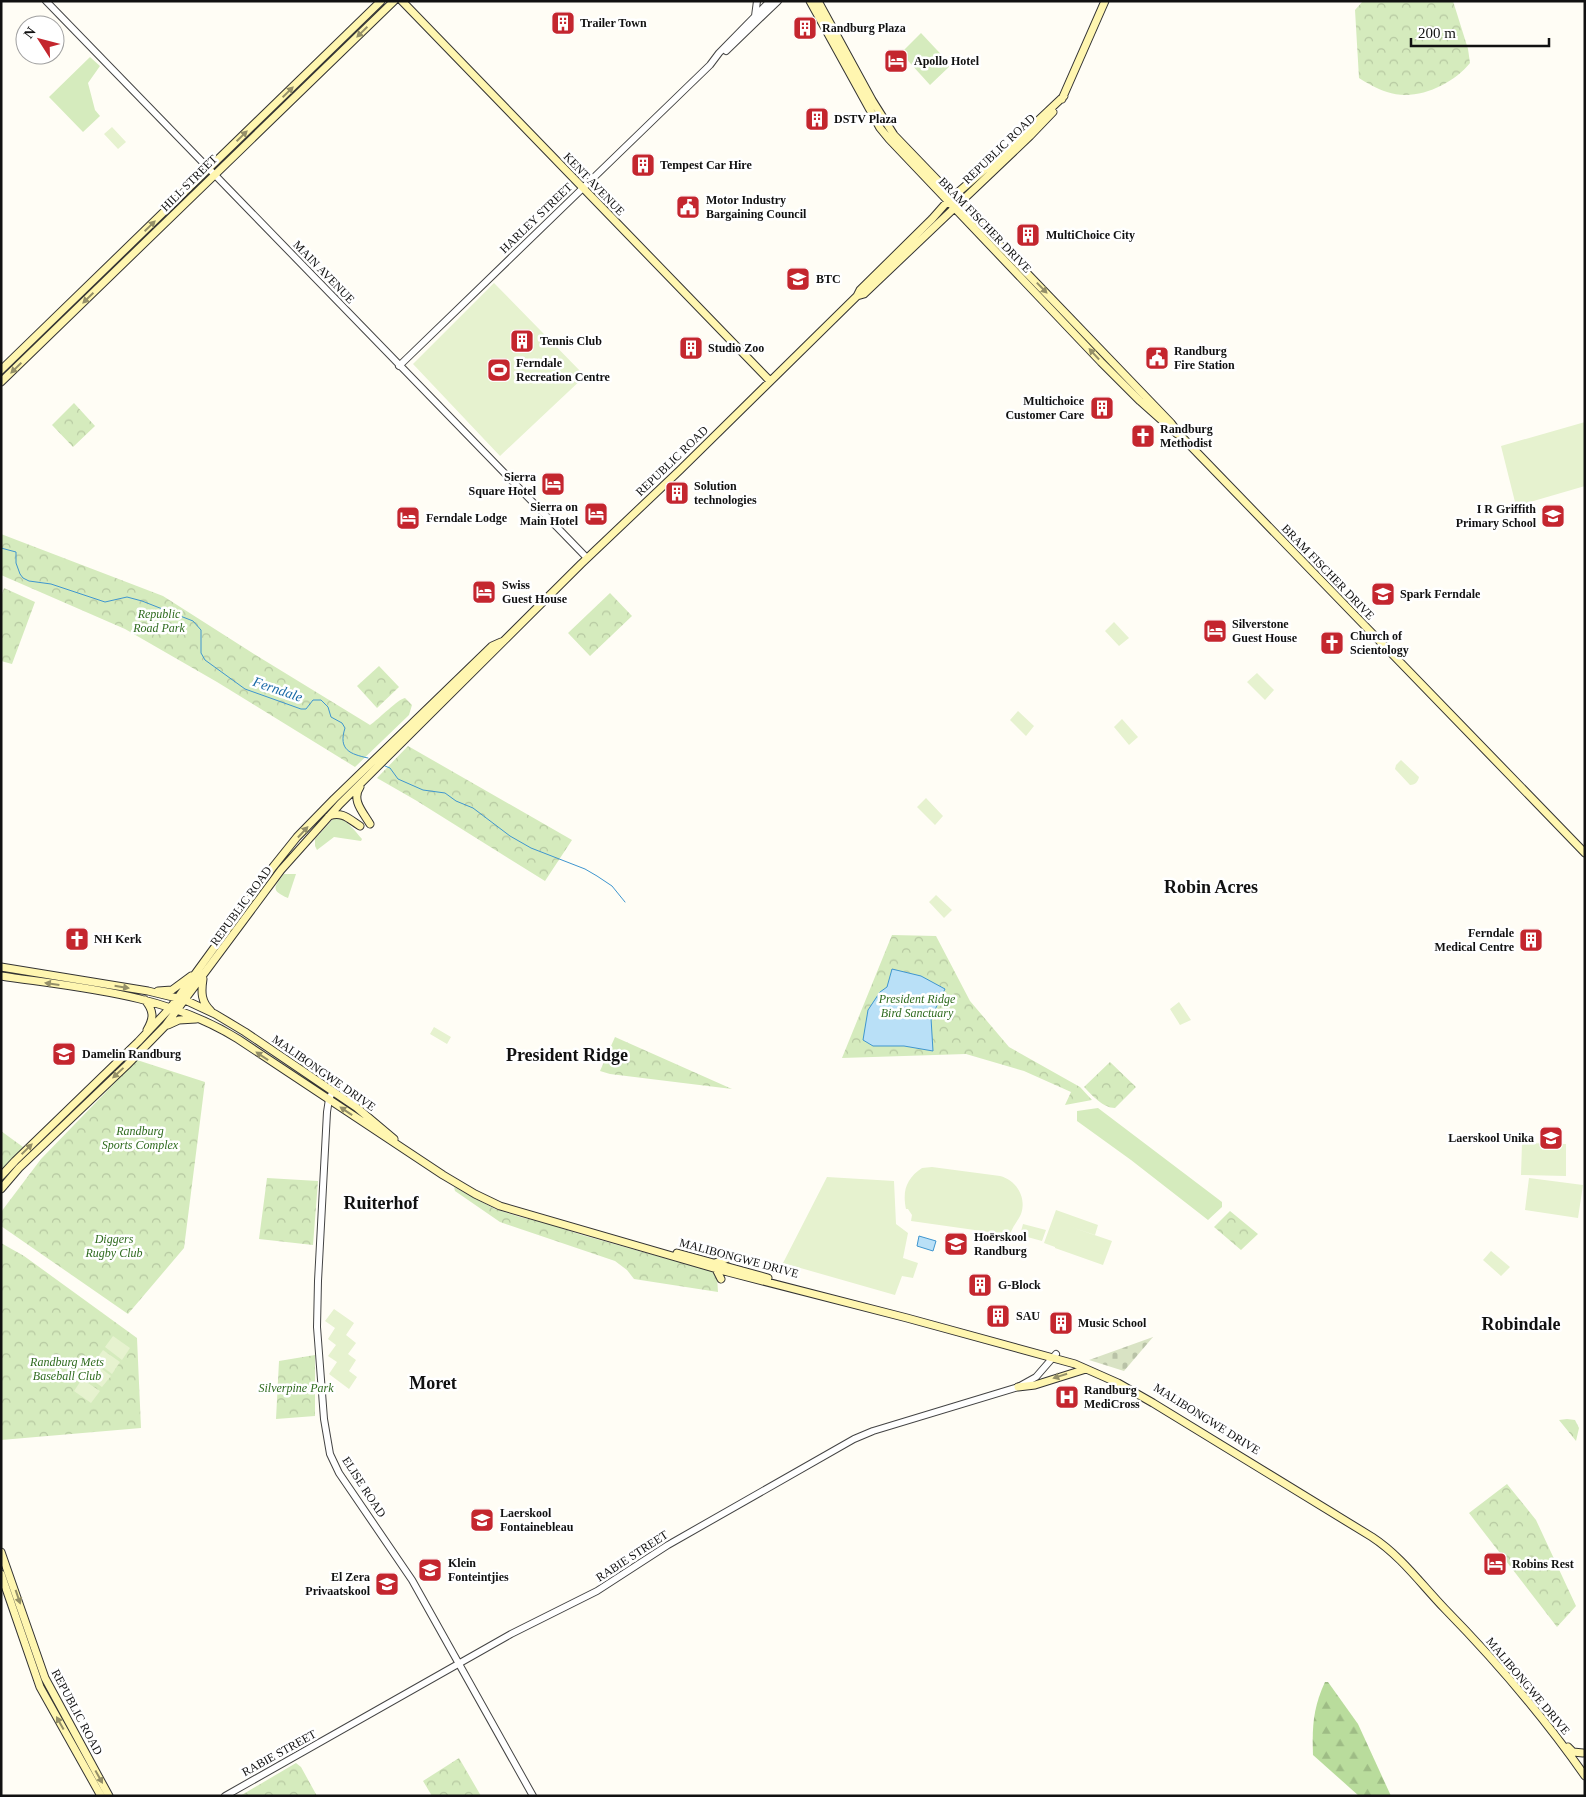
<svg xmlns="http://www.w3.org/2000/svg" width="1586" height="1797" font-family="Georgia,serif">
  <defs>
    <pattern id="forest-firs" width="22" height="20" patternUnits="userSpaceOnUse" patternTransform="scale(1.25)"><rect width="22" height="20" fill="#b9dc9c"/><path d="M5 1l3.5 6h-7zM16 11l3.5 6h-7z" fill="#9ebc85"/></pattern>
    <pattern id="cemetery-stones" width="16" height="16" patternUnits="userSpaceOnUse" patternTransform="scale(1.25)"><rect width="16" height="16" fill="#d9e3c4"/><path d="M2 7V4a2 2 0 0 1 4 0v3zM10 15v-3a2 2 0 0 1 4 0v3z" fill="#b9c2a7"/></pattern>
    <pattern id="park-crowns" width="20" height="18" patternUnits="userSpaceOnUse" patternTransform="scale(1.25)"><rect width="20" height="18" fill="#d5ebbd"/><path d="M2 6a3 3 0 1 1 6 0M12 15a3 3 0 1 1 6 0" fill="none" stroke="#b6c8a1"/></pattern>
  </defs>
  <rect width="100%" height="100%" fill="#fffdf5"/>
  <!-- grass -->
  <path fill="#d5ebbd" d="M921,33l30,32 -21,20 -29,-32z
    M90,57l10,9 -12,17 7,27 5,6 -17,16 -34,-35z
    M337,817c11,4 18,14 25,22l-1,2 -27,-4 -17,13 -2,-4v-7l19,-21z
    M284,874h12l-8,24c-18,-8 -14,-11 -4,-24z
    M1098,1108l124,94v5l-14,13 -77,-60 -54,-39v-10z"/>
  <!-- forest -->
  <path fill="url(#forest-firs)" d="M1325,1682h3l30,42 33,72h-32l-46,-41c-1,-28 0,-47 12,-73z"/>
  <!-- cemetery -->
  <path fill="url(#cemetery-stones)" d="M1153,1337l-29,34 -35,-11z"/>
  <!-- park -->
  <path fill="url(#park-crowns)" d="M1363,1h90l15,48 2,14c-18,22 -54,39 -83,29 -10,-3 -20,-9 -28,-14l-4,-68z
    M74,403l21,23 -22,21 -21,-22z
    M1,534l162,62 91,58 116,71c9,-6 28,-26 35,-27l7,7 -3,10 -54,52 -138,-85 -92,-53 -124,-54z
    M4,588l31,14 -23,62 -11,-3v-64z
    M610,593l22,23 -42,40 -22,-23z
    M379,666l20,21 -22,21 -20,-22z
    M408,746l164,94 -27,41 -128,-80 -40,-23z
    M892,935l44,1 34,65 39,46 71,40 12,13 -27,5 6,-13 -47,-21 -58,-17 -124,4z
    M615,1037l117,52 -122,-15 -10,-3z
    M137,1060l68,22 -21,166 -56,66 -127,-88v-14l40,-53z
    M1110,1062l26,25 -21,21c-12,0 -23,-13 -31,-21z
    M1,1131l22,16 -22,27z
    M267,1178l51,3 -5,64 -54,-6z
    M454,1187l41,22 25,8 29,7 33,11 132,37 3,4 1,16 -84,-13 -7,-9 -12,-9 -115,-39 -45,-31z
    M1230,1211l28,23 -17,16 -27,-23z
    M1,1243l23,13 113,82 4,90 -140,12z
    M315,1355v61l-39,3 3,-58z
    M1567,1419l8,1 4,8 -3,13 -17,-21z
    M1507,1484l29,36 40,86 -19,21 -88,-114z
    M459,1758l22,38h-49l-9,-15z
    M296,1763l5,4 16,29h-77z"/>
  <!-- pitch -->
  <path fill="#e6f2cf" d="M112,127l14,15 -8,7 -14,-15z
    M494,283l91,93 -85,80 -87,-92z
    M1585,422v64l-69,20 -15,-60z
    M1114,622l15,16 -10,8 -14,-15z
    M1257,673l17,17 -9,10 -18,-18z
    M1018,711l16,15 -8,10 -16,-16z
    M1122,719l16,18 -9,8 -15,-18z
    M1401,760l18,17c-1,4 -3,8 -9,8l-15,-16 1,-4z
    M926,798l17,18 -8,9 -18,-18z
    M936,895l16,15 -8,8 -15,-16z
    M1179,1002l12,18 -11,5 -10,-16z
    M434,1027l17,10 -4,7 -17,-10z
    M1522,1143l44,1v32l-45,-1z
    M932,1167l68,9c16,4 27,21 21,38 -3,7 -9,13 -11,21l-99,-14 1,-6 -4,-6h-2c-4,-19 1,-31 16,-41z
    M827,1177l67,4 2,43 12,9 -5,25 15,5 -5,15 -11,-2 -7,19 -112,-32z
    M1529,1178l54,7 -5,33 -53,-8z
    M1056,1210l42,15 -3,10 -24,-8 41,14 -9,24 -48,-17v-1l-11,-4z
    M1023,1224l23,6 -4,11 -22,-6z
    M1491,1251l19,16 -9,9 -18,-16z
    M334,1309l20,14 -8,12 10,8 -8,11 8,6 -7,11 8,6 -8,12 -20,-15 8,-12 -9,-6 8,-11 -8,-6 7,-11 -10,-7z
    M113,1336l17,12 -8,12 -17,-13z
    M103,1350l17,12 -8,12 -17,-13z
    M94,1363l17,13 -9,11 -17,-12z
    M82,1379l18,12 -9,12 -17,-12z"/>
  <!-- water -->
  <path fill="#b9e0f7" stroke="#3f96cf" d="M892,969l29,7 24,13 -14,29 2,33 -29,-5h-31l-10,-6 5,-30 12,-18 7,-5z
    M919,1236l17,5 -3,10 -16,-5z"/>
  <g fill="none" stroke-linecap="round" stroke-linejoin="round">
    <!-- stream -->
    <path stroke="#3f96cf" stroke-width="1" d="M1,548l15,4v11l4,11 3,4 6,3 22,3 54,18 22,-5 15,4 51,20 8,9v23l4,7 40,29 56,20h5l7,-9h8l7,7 3,10 11,6 3,5c-7,22 5,26 23,30
      M385,766l5,2 8,11 25,11 22,3 11,8 17,7 37,28 21,12 54,21 12,7 15,10 13,16"/>
    <!-- tertiary casing -->
    <g stroke="#444" stroke-width="8">
      <path id="tertiary" d="M46,1l541,557
        M755,16l2,-15
        M726,51l52,-50
        M399,366l311,-301 9,-12 51,-52
        M333,1091l-4,8 -2,13 -9,169 -1,46 7,92 6,35 9,19 73,107 121,216
        M225,1796l286,-162 86,-43 71,-46 186,-106 19,-8 145,-44 18,-10 20,-23"/>
    </g>
    <!-- secondary casing -->
    <g stroke="#333" stroke-width="9">
      <path id="secondary" d="M402,1l368,380
        M810,1l70,127 9,11 212,223 39,39 37,33
        M818,1l54,99 22,35 277,288 9,12 405,418
        M1062,99l43,-98
        M857,296l7,-2 166,-158 23,-24
        M1,370l380,-369
        M1,382l393,-381
        M360,787c-9,13 3,25 10,37
        M329,816c13,-5 20,3 31,10
        M1,967l147,24 37,9 30,14 30,18 111,75 38,32
        M1,976c82,12 165,18 237,63l205,136 32,19 25,12 224,65 183,47 168,46 43,19 35,20 219,134c29,19 49,47 73,72 51,52 98,107 140,167
        M203,979c-2,13 -2,23 8,32
        M158,991l14,-1 19,-14
        M145,1000c9,11 9,18 2,30
        M168,1025l11,-5 17,-1
        M1,1176l14,-15 123,-119 33,-35 102,-140 24,-30 37,-38 158,-153 9,-4
        M1,1189l18,-21 108,-103 38,-39 116,-156 59,-66 241,-240 99,-94 177,-174 3,-6 72,-71 15,-17 61,-53 56,-53
        M677,1253l91,25
        M715,1263l19,-7
        M716,1269l5,10
        M1018,1387l17,-2 51,-16
        M1,1552l44,126 64,118
        M1,1574l39,113 61,109
        M1568,1747l5,5 10,1"/>
    </g>
    <!-- tertiary -->
    <use href="#tertiary" stroke="#fff" stroke-width="6"/>
    <!-- secondary -->
    <use href="#secondary" stroke="#fff6b0" stroke-width="7"/>
  </g>
  <!-- one-way arrows -->
  <defs><path id="oneway-solid" d="M-6-.8H1V-3.2L6.5 0L1 3.2V.8H-6Z" transform="scale(1.25)"/></defs>
  <g fill="#948f68">
    <use href="#oneway-solid" transform="translate(362 32) rotate(136)"/>
    <use href="#oneway-solid" transform="translate(288 92) rotate(-44)"/>
    <use href="#oneway-solid" transform="translate(242 136) rotate(-44)"/>
    <use href="#oneway-solid" transform="translate(150 226) rotate(-44)"/>
    <use href="#oneway-solid" transform="translate(1042 288) rotate(46)"/>
    <use href="#oneway-solid" transform="translate(88 298) rotate(136)"/>
    <use href="#oneway-solid" transform="translate(1094 354) rotate(-133)"/>
    <use href="#oneway-solid" transform="translate(16 368) rotate(136)"/>
    <use href="#oneway-solid" transform="translate(303 832) rotate(-47)"/>
    <use href="#oneway-solid" transform="translate(52 984) rotate(-172)"/>
    <use href="#oneway-solid" transform="translate(122 987) rotate(9)"/>
    <use href="#oneway-solid" transform="translate(262 1056) rotate(-146)"/>
    <use href="#oneway-solid" transform="translate(118 1073) rotate(137)"/>
    <use href="#oneway-solid" transform="translate(346 1111) rotate(-146)"/>
    <use href="#oneway-solid" transform="translate(27 1149) rotate(-44)"/>
    <use href="#oneway-solid" transform="translate(1060 1376) rotate(162)"/>
    <use href="#oneway-solid" transform="translate(18 1597) rotate(71)"/>
    <use href="#oneway-solid" transform="translate(60 1723) rotate(-119)"/>
    <use href="#oneway-solid" transform="translate(99 1777) rotate(61)"/>
  </g>
  <!-- icons -->
  <defs>
    <g id="building-square" transform="scale(1.25)"><rect x="-9" y="-9" width="18" height="18" rx="4" fill="#c4262e" stroke="#fff"/><path d="M-4-6H4V6H1V3H-1V6H-4ZM-2.5-4.3h1.7v1.8h-1.7ZM.8-4.3h1.7v1.8H.8ZM-2.5-1h1.7V.8h-1.7ZM.8-1h1.7V.8H.8Z" fill="#fff"/></g>
    <g id="hotel-square" transform="scale(1.25)"><rect x="-9" y="-9" width="18" height="18" rx="4" fill="#c4262e" stroke="#fff"/><path d="M-6-4.5h1.5V1H6V5H4.5V3h-9V5H-6ZM-4 0a1.8 1.8 0 1 1 3.6 0ZM.5 0V-2.5h3Q6-2.5 6 0Z" fill="#fff"/></g>
    <g id="civic-square" transform="scale(1.25)"><rect x="-9" y="-9" width="18" height="18" rx="4" fill="#c4262e" stroke="#fff"/><path d="M-.6-6.5H3V-4.5H.6V-3L4-1V1h2V6H-6V1h2V-1L-.6-3ZM-1.2 2.5V6h2.4V2.5Z" fill="#fff"/></g>
    <g id="university-square" transform="scale(1.25)"><rect x="-9" y="-9" width="18" height="18" rx="4" fill="#c4262e" stroke="#fff"/><path d="M0-5L7-2L0 1L-7-2ZM-4 1L0 2.5L4 1V4Q0 6-4 4Z" fill="#fff"/></g>
    <g id="stadium-square" transform="scale(1.25)"><rect x="-9" y="-9" width="18" height="18" rx="4" fill="#c4262e" stroke="#fff"/><path d="M0-5a6.5 5 0 1 0 0 10a6.5 5 0 1 0 0-10ZM-3.5-1.8h7v3.6h-7Z" fill="#fff"/></g>
    <g id="church-square" transform="scale(1.25)"><rect x="-9" y="-9" width="18" height="18" rx="4" fill="#c4262e" stroke="#fff"/><path d="M-1.2-6h2.4v3.5h3.3v2.4h-3.3V6h-2.4V-.1h-3.3v-2.4h3.3Z" fill="#fff"/></g>
    <g id="school-square" transform="scale(1.25)"><rect x="-9" y="-9" width="18" height="18" rx="4" fill="#c4262e" stroke="#fff"/><path d="M0-5L7-2L0 1L-7-2ZM-4 1L0 2.5L4 1V4Q0 6-4 4Z" fill="#fff"/></g>
    <g id="hospital-square" transform="scale(1.25)"><rect x="-9" y="-9" width="18" height="18" rx="4" fill="#c4262e" stroke="#fff"/><path d="M-5-5h3v3.5h4V-5h3V5h-3V1.5h-4V5h-3Z" fill="#fff"/></g>
  </defs>
  <g fill-rule="evenodd">
    <use href="#building-square" x="563" y="23"/>
    <use href="#building-square" x="805" y="28"/>
    <use href="#hotel-square" x="896" y="61"/>
    <use href="#building-square" x="817" y="119"/>
    <use href="#building-square" x="643" y="165"/>
    <use href="#civic-square" x="688" y="207"/>
    <use href="#building-square" x="1028" y="235"/>
    <use href="#university-square" x="798" y="279"/>
    <use href="#building-square" x="522" y="341"/>
    <use href="#building-square" x="691" y="348"/>
    <use href="#civic-square" x="1157" y="358"/>
    <use href="#stadium-square" x="499" y="370"/>
    <use href="#building-square" x="1102" y="408"/>
    <use href="#church-square" x="1143" y="436"/>
    <use href="#hotel-square" x="553" y="484"/>
    <use href="#building-square" x="677" y="493"/>
    <use href="#hotel-square" x="596" y="514"/>
    <use href="#school-square" x="1553" y="516"/>
    <use href="#hotel-square" x="408" y="518"/>
    <use href="#hotel-square" x="484" y="592"/>
    <use href="#school-square" x="1383" y="594"/>
    <use href="#hotel-square" x="1215" y="631"/>
    <use href="#church-square" x="1332" y="643"/>
    <use href="#church-square" x="77" y="939"/>
    <use href="#building-square" x="1531" y="940"/>
    <use href="#school-square" x="64" y="1054"/>
    <use href="#school-square" x="1551" y="1138"/>
    <use href="#school-square" x="956" y="1244"/>
    <use href="#building-square" x="980" y="1285"/>
    <use href="#building-square" x="998" y="1316"/>
    <use href="#building-square" x="1061" y="1323"/>
    <use href="#hospital-square" x="1067" y="1397"/>
    <use href="#school-square" x="482" y="1520"/>
    <use href="#hotel-square" x="1495" y="1564"/>
    <use href="#school-square" x="430" y="1570"/>
    <use href="#school-square" x="387" y="1584"/>
  </g>
  <g text-anchor="middle" stroke-width="5" stroke-linejoin="round" paint-order="stroke">
    <!-- poi labels -->
    <g font-size="12" font-weight="bold" fill="#111" stroke="#fff" text-anchor="start">
      <text x="580" y="27">Trailer Town</text>
      <text x="822" y="32">Randburg Plaza</text>
      <text x="914" y="65">Apollo Hotel</text>
      <text x="834" y="123">DSTV Plaza</text>
      <text x="660" y="169">Tempest Car Hire</text>
      <text x="706" y="204">Motor Industry<tspan x="706" dy="14">Bargaining Council</tspan></text>
      <text x="1046" y="239">MultiChoice City</text>
      <text x="816" y="283">BTC</text>
      <text x="540" y="345">Tennis Club</text>
      <text x="708" y="352">Studio Zoo</text>
      <text x="1174" y="355">Randburg<tspan x="1174" dy="14">Fire Station</tspan></text>
      <text x="516" y="367">Ferndale<tspan x="516" dy="14">Recreation Centre</tspan></text>
      <text x="1084" y="405" text-anchor="end">Multichoice<tspan x="1084" dy="14">Customer Care</tspan></text>
      <text x="1160" y="433">Randburg<tspan x="1160" dy="14">Methodist</tspan></text>
      <text x="536" y="481" text-anchor="end">Sierra<tspan x="536" dy="14">Square Hotel</tspan></text>
      <text x="694" y="490">Solution<tspan x="694" dy="14">technologies</tspan></text>
      <text x="578" y="511" text-anchor="end">Sierra on<tspan x="578" dy="14">Main Hotel</tspan></text>
      <text x="1536" y="513" text-anchor="end">I R Griffith<tspan x="1536" dy="14">Primary School</tspan></text>
      <text x="426" y="522">Ferndale Lodge</text>
      <text x="502" y="589">Swiss<tspan x="502" dy="14">Guest House</tspan></text>
      <text x="1400" y="598">Spark Ferndale</text>
      <text x="1232" y="628">Silverstone<tspan x="1232" dy="14">Guest House</tspan></text>
      <text x="1350" y="640">Church of<tspan x="1350" dy="14">Scientology</tspan></text>
      <text x="1514" y="937" text-anchor="end">Ferndale<tspan x="1514" dy="14">Medical Centre</tspan></text>
      <text x="94" y="943">NH Kerk</text>
      <text x="82" y="1058">Damelin Randburg</text>
      <text x="1534" y="1142" text-anchor="end">Laerskool Unika</text>
      <text x="974" y="1241">Hoërskool<tspan x="974" dy="14">Randburg</tspan></text>
      <text x="998" y="1289">G-Block</text>
      <text x="1016" y="1320">SAU</text>
      <text x="1078" y="1327">Music School</text>
      <text x="1084" y="1394">Randburg<tspan x="1084" dy="14">MediCross</tspan></text>
      <text x="500" y="1517">Laerskool<tspan x="500" dy="14">Fontainebleau</tspan></text>
      <text x="448" y="1567">Klein<tspan x="448" dy="14">Fonteintjies</tspan></text>
      <text x="1512" y="1568">Robins Rest</text>
      <text x="370" y="1581" text-anchor="end">El Zera<tspan x="370" dy="14">Privaatskool</tspan></text>
    </g>
    <!-- street labels -->
    <g font-size="12" fill="#111" stroke="#fff">
      <text transform="translate(999 149) rotate(-44)" y="4">REPUBLIC ROAD</text>
      <text transform="translate(189 183) rotate(-45)" y="4">HILL STREET</text>
      <text transform="translate(594 184) rotate(46)" y="4">KENT AVENUE</text>
      <text transform="translate(536 218) rotate(-44)" y="4">HARLEY STREET</text>
      <text transform="translate(985 225) rotate(46)" y="4">BRAM FISCHER DRIVE</text>
      <text transform="translate(324 272) rotate(46)" y="4">MAIN AVENUE</text>
      <text transform="translate(672 461) rotate(-44)" y="4">REPUBLIC ROAD</text>
      <text transform="translate(1328 572) rotate(46)" y="4">BRAM FISCHER DRIVE</text>
      <text transform="translate(241 906) rotate(-54)" y="4">REPUBLIC ROAD</text>
      <text transform="translate(324 1073) rotate(35)" y="4">MALIBONGWE DRIVE</text>
      <text transform="translate(739 1258) rotate(15)" y="4">MALIBONGWE DRIVE</text>
      <text transform="translate(1207 1419) rotate(32)" y="4">MALIBONGWE DRIVE</text>
      <text transform="translate(364 1487) rotate(57)" y="4">ELISE ROAD</text>
      <text transform="translate(632 1556) rotate(-33)" y="4">RABIE STREET</text>
      <text transform="translate(1528 1686) rotate(50)" y="4">MALIBONGWE DRIVE</text>
      <text transform="translate(77 1712) rotate(62)" y="4">REPUBLIC ROAD</text>
      <text transform="translate(279 1753) rotate(-29)" y="4">RABIE STREET</text>
    </g>
    <!-- park labels -->
    <g font-size="12" font-style="italic" fill="#2f6b1f" stroke="#fff">
      <text x="159" y="618">Republic<tspan x="159" dy="14">Road Park</tspan></text>
      <text x="917" y="1003">President Ridge<tspan x="917" dy="14">Bird Sanctuary</tspan></text>
      <text x="140" y="1135">Randburg<tspan x="140" dy="14">Sports Complex</tspan></text>
      <text x="114" y="1243">Diggers<tspan x="114" dy="14">Rugby Club</tspan></text>
      <text x="67" y="1366">Randburg Mets<tspan x="67" dy="14">Baseball Club</tspan></text>
      <text x="296" y="1392">Silverpine Park</text>
    </g>
    <!-- water labels -->
    <g font-size="14" font-style="italic" fill="#1768a6" stroke="#fff">
      <text transform="translate(278 689) rotate(19)" y="5">Ferndale</text>
    </g>
    <!-- district labels -->
    <g font-size="18" font-weight="bold" fill="#111" stroke="#fff">
      <text x="1211" y="893">Robin Acres</text>
      <text x="567" y="1061">President Ridge</text>
      <text x="381" y="1209">Ruiterhof</text>
      <text x="1521" y="1330">Robindale</text>
      <text x="433" y="1389">Moret</text>
    </g>
  </g>
  <!-- border -->
  <rect width="1586" height="1797" fill="none" stroke="#111111" stroke-width="5"/>
  <!-- north arrow -->
  <g transform="translate(40 40) rotate(306)"><circle r="24" fill="#ffffff" stroke="#a0a0a0"/>
  <path d="M0-4L9 19L0 12L-9 19Z" fill="#c4262e"/>
  <text y="-8" font-size="14" font-weight="bold" text-anchor="middle" fill="#111111">N</text>
  </g>
  <!-- scale -->
  <path d="M1411 38v8h138v-8" fill="none" stroke="#111111" stroke-width="2.5"/>
  <text x="1418" y="38" font-size="15" fill="#111111" stroke="#ffffff" stroke-width="4" paint-order="stroke">200 m</text>
</svg>
